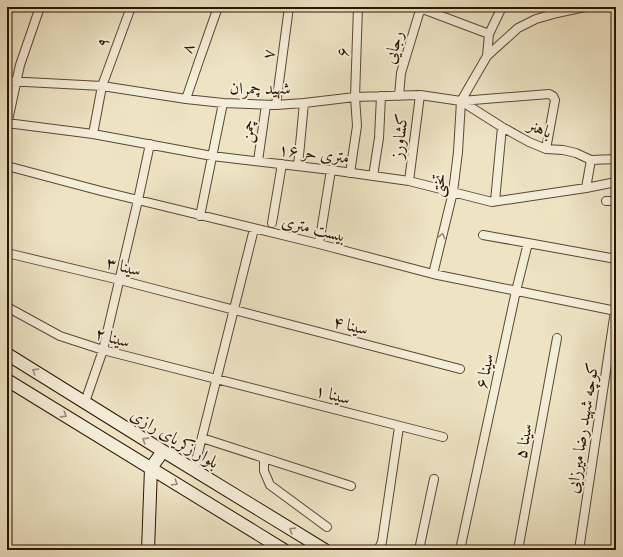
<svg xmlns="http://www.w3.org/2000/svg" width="623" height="557" font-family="'Sorts Mill Goudy',Amiri,serif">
  <rect width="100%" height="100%" fill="#eee4c4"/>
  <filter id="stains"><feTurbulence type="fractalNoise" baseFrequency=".005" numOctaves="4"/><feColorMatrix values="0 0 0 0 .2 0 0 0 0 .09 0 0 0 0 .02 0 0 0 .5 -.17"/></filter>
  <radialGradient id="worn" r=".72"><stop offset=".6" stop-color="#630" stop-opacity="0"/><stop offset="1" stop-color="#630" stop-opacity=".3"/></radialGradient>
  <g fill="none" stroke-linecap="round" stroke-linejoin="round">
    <!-- street casing -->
    <g stroke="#5c4731" stroke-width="10">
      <path id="street" d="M420,8l69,26
        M487,56l2,-22 13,-27
        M7,81l95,5 84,13 37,4 53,2 28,-2 51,-6 65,-2 41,6 26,-45 31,-28 18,-9 21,-6 28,-6
        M399,96l2,-23 20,-66
        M186,99l13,-38 19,-54
        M461,101l41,26 27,15 17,7 17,1 13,3 15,7 25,-1
        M461,101l88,-7 4,2 2,4 -9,49
        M276,105l13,-98
        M7,123l86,11 119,22 119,14 78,11 83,21 94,-14 30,-6
        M7,125l13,-60 20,-58
        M93,134l9,-48 29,-79
        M258,161l8,-56
        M7,166l94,25 218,53 114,30 183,37
        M298,166l6,-63
        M350,173l7,-47 -2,-29 3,-90
        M373,176l6,-38 2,-42
        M409,181l11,-86
        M586,188l5,-28
        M495,201l7,-74
        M606,201h10
        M200,216l23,-113
        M272,223l10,-59
        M528,243l88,16
        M319,244l12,-74
        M7,253l113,27 340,89
        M433,274l20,-82 5,-40 3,-51
        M7,307l53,29 43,14 340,87
        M85,402l18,-52 35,-150 12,-56
        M202,438l149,48
        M264,459v12l6,14 57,42
        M194,469l60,-240
        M378,550l4,-8 17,-115
        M419,550l15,-71
        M460,550l56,-259 12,-48 -45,-8
        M518,550l39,-212
        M579,550l36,-239"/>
    </g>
    <!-- secondary casing -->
    <g stroke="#2c1300" stroke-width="14">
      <path id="secondary" d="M7,354l156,97 162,99
        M7,380l277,170
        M148,550l3,-82 12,-17"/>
    </g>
    <!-- street -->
    <use href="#street" stroke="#f4edd9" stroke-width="8"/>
    <!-- secondary -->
    <use href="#secondary" stroke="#f4edd9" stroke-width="12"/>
  </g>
  <!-- one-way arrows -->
  <defs><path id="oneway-chevron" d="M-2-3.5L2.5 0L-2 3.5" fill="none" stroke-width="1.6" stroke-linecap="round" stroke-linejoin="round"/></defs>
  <g stroke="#9a8b77">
    <use href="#oneway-chevron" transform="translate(442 236) rotate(-76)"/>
    <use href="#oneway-chevron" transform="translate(35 371) rotate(-148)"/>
    <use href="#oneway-chevron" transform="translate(64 415) rotate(32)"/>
    <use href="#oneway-chevron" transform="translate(145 440) rotate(-148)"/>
    <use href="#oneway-chevron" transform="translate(175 483) rotate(32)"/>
    <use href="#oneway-chevron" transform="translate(292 530) rotate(-148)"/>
  </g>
  <g text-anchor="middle" stroke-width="4" stroke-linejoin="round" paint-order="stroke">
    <!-- street labels -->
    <g font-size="17" fill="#2c1300" stroke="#f4edd9">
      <text transform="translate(102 42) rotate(-70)" y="6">۹</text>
      <text transform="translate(393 47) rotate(-74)" y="6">رجایی</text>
      <text transform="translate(187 48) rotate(-70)" y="6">۸</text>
      <text transform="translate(342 52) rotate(-88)" y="6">۶</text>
      <text transform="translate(268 54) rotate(-82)" y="6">۷</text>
      <text x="260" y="94">شهید چمران</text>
      <text transform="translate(540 128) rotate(22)" y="6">باهنر</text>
      <text transform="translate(247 131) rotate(-81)" y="6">چمن</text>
      <text transform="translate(399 136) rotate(-83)" y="6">کشاورز</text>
      <text transform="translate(314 153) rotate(7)" y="6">۱۶ متری حر</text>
      <text transform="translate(438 185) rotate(-80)" y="6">تختی</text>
      <text transform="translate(314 228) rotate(14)" y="6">بیست متری</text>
      <text transform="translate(124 266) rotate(14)" y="6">سینا ۳</text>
      <text transform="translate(351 325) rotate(14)" y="6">سینا ۴</text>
      <text transform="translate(113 337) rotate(16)" y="6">سینا ۲</text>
      <text transform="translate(484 371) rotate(-78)" y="6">سینا ۶</text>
      <text transform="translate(333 394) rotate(15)" y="6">۱ سینا</text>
      <text transform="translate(582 428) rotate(-81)" y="6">کوچه شهید رضا میرزایی</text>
      <text transform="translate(175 438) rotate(31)" y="6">بلوار زکریای رازی</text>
      <text transform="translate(523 441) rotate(-80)" y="6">سینا ۵</text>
    </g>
  </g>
  <!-- margin -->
  <rect width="623" height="557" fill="none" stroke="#eee4c4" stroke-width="24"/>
  <rect x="8" y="8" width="607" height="541" fill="none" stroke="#2c1300" stroke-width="2"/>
  <rect x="12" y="12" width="599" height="533" fill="none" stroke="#2c1300"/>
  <rect width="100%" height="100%" filter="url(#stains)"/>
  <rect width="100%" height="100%" fill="url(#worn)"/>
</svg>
